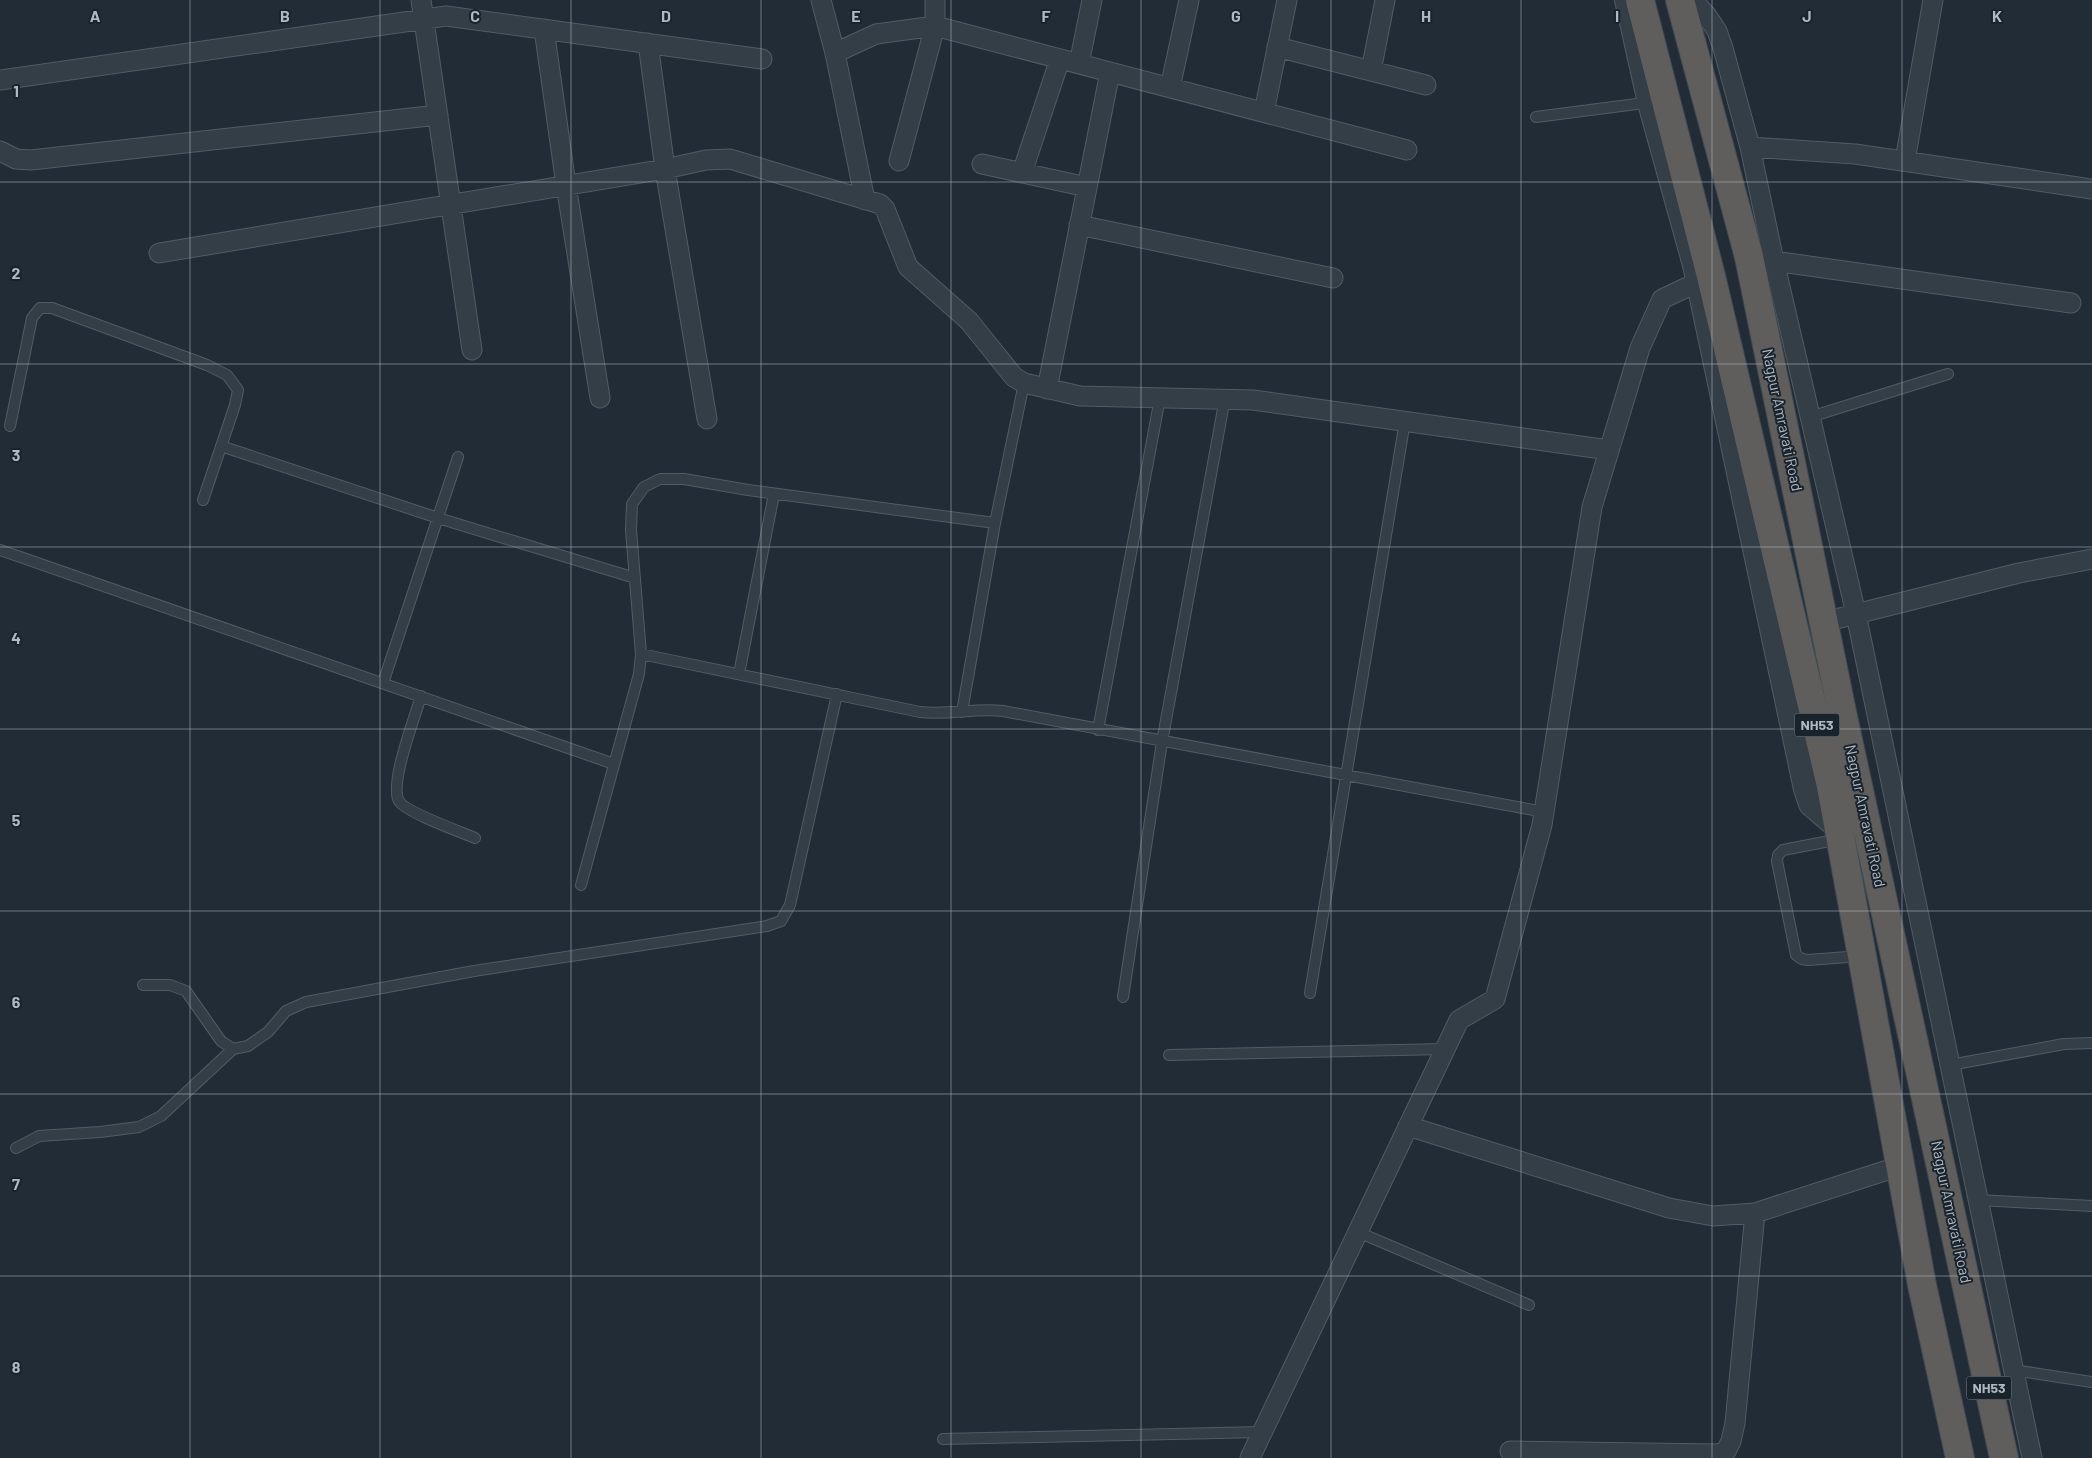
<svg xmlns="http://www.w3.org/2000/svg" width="2092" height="1458" font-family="Barlow,sans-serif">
  <rect width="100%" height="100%" fill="#212c36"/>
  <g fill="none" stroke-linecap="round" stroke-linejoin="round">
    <!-- service casing -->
    <g stroke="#515c65" stroke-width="12">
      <path id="service" d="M1536,117l116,-15
        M1810,417l138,-43
        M10,426l22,-108 8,-10h12l155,57 20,10 11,15 -3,15 -32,95
        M221,446l217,72 197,60
        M0,550l614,214
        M641,654l279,58c28,3 56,-4 83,-1l541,101
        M739,674l35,-180
        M383,683l75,-226
        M421,696c-6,21 -32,88 -22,105 6,11 62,31 76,37
        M962,712l33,-189 29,-140
        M1098,730l62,-332
        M1840,839l-57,11 -5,5 -1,6 19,94 6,4 6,1 53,-4
        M581,885l58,-211 2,-20 -10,-124 1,-26 12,-17 16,-8h24l64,11 247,33
        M143,985h27l16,6 35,50 12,8 15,-3 20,-14 18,-21 20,-9 168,-31 293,-45 14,-5 9,-16 47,-211
        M1310,993l95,-572
        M1123,997l39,-255 63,-344
        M1169,1055l276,-6
        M1950,1065l114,-21 28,-1
        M16,1148l23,-12 61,-4 39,-5 22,-11 72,-67
        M1978,1200l114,6
        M1358,1232l171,73
        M2013,1370l79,12
        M943,1439l320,-7"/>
    </g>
    <!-- minor casing -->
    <g stroke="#515c65" stroke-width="21">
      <path id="minor" d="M421,0l51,350
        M821,0l14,53 30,147
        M1693,0l14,16 10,15 6,17 27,99 24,114 82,353 176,844
        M544,29l22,156 34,213
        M648,43l17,126 42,250
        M1277,47l149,38
        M835,53l41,-19 59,-8 472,124
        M1079,64l13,-64
        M1371,71l14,-71
        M0,80l446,-64 316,43
        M1170,88l19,-88
        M1264,112l23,-112
        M1750,147l105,7 237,35
        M0,151l16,8 15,1 407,-45
        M899,161l36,-135v-26
        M1905,161l28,-161
        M982,164l105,23
        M1022,173l38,-114
        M1079,225l254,53
        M159,253l506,-84 41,-9 24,-1 150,45 5,5 23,58 61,54 45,56 10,6 56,13 173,4 356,50
        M1774,261l297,42
        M1047,389l63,-317
        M1824,622l195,-49 73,-14
        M1408,1126l261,82 44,8 42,-3 145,-47
        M1510,1451l207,3 9,-3 5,-10 4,-18 20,-210
        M1250,1458l209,-438 36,-21 47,-174 50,-318 48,-159 22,-49 49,-23"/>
    </g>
    <!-- tertiary casing -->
    <g stroke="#515c65" stroke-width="26">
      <path id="tertiary" d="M1627,0l23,103 45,162 111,524 5,15 28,24"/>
    </g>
    <!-- trunk casing -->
    <g stroke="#3e4951" stroke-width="30">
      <path id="trunk" d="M1640,0l71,276 120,510 91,499 38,173
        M1680,0l69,257 93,455 162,746"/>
    </g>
    <!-- service -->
    <use href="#service" stroke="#343e47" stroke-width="10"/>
    <!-- minor -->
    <use href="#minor" stroke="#343e47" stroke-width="19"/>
    <!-- tertiary -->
    <use href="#tertiary" stroke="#343e47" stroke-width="24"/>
    <!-- trunk -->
    <use href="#trunk" stroke="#605e5c" stroke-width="28"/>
  </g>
  <!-- grid -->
  <path fill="none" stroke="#aeb9c4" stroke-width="1" stroke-opacity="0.55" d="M190,0v1458M380,0v1458M571,0v1458M761,0v1458M951,0v1458M1141,0v1458M1331,0v1458M1521,0v1458M1712,0v1458M1902,0v1458M0,182h2092M0,364h2092M0,547h2092M0,729h2092M0,911h2092M0,1094h2092M0,1276h2092"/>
  <g text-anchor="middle" stroke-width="4" stroke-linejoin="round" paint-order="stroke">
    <!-- shield labels -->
    <g fill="#19232b" stroke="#818c96" stroke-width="1">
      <rect x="1794.5" y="713.5" width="45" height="23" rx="4"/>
      <rect x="1966.5" y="1376.5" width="45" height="23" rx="4"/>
    </g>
    <g font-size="14" font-weight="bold" fill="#aeb9c4">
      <text x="1817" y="730">NH53</text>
      <text x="1989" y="1393">NH53</text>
    </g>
    <!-- street labels -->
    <g font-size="15" fill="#aeb9c4" stroke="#19232b">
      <text transform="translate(1782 420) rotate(78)" y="5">Nagpur Amravati Road</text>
      <text transform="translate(1865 816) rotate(78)" y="5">Nagpur Amravati Road</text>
      <text transform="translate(1951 1212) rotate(78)" y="5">Nagpur Amravati Road</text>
    </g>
  </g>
  <g font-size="16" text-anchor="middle" font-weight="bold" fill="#aeb9c4" stroke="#19232b" stroke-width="4" stroke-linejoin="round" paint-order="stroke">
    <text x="95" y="22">A</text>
    <text x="285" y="22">B</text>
    <text x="475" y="22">C</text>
    <text x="666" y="22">D</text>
    <text x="856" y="22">E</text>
    <text x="1046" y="22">F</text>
    <text x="1236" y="22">G</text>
    <text x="1426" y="22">H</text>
    <text x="1617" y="22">I</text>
    <text x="1807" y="22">J</text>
    <text x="1997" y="22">K</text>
    <text x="16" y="97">1</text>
    <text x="16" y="279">2</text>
    <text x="16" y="461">3</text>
    <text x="16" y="644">4</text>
    <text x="16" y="826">5</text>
    <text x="16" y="1008">6</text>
    <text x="16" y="1190">7</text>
    <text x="16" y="1373">8</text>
  </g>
</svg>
